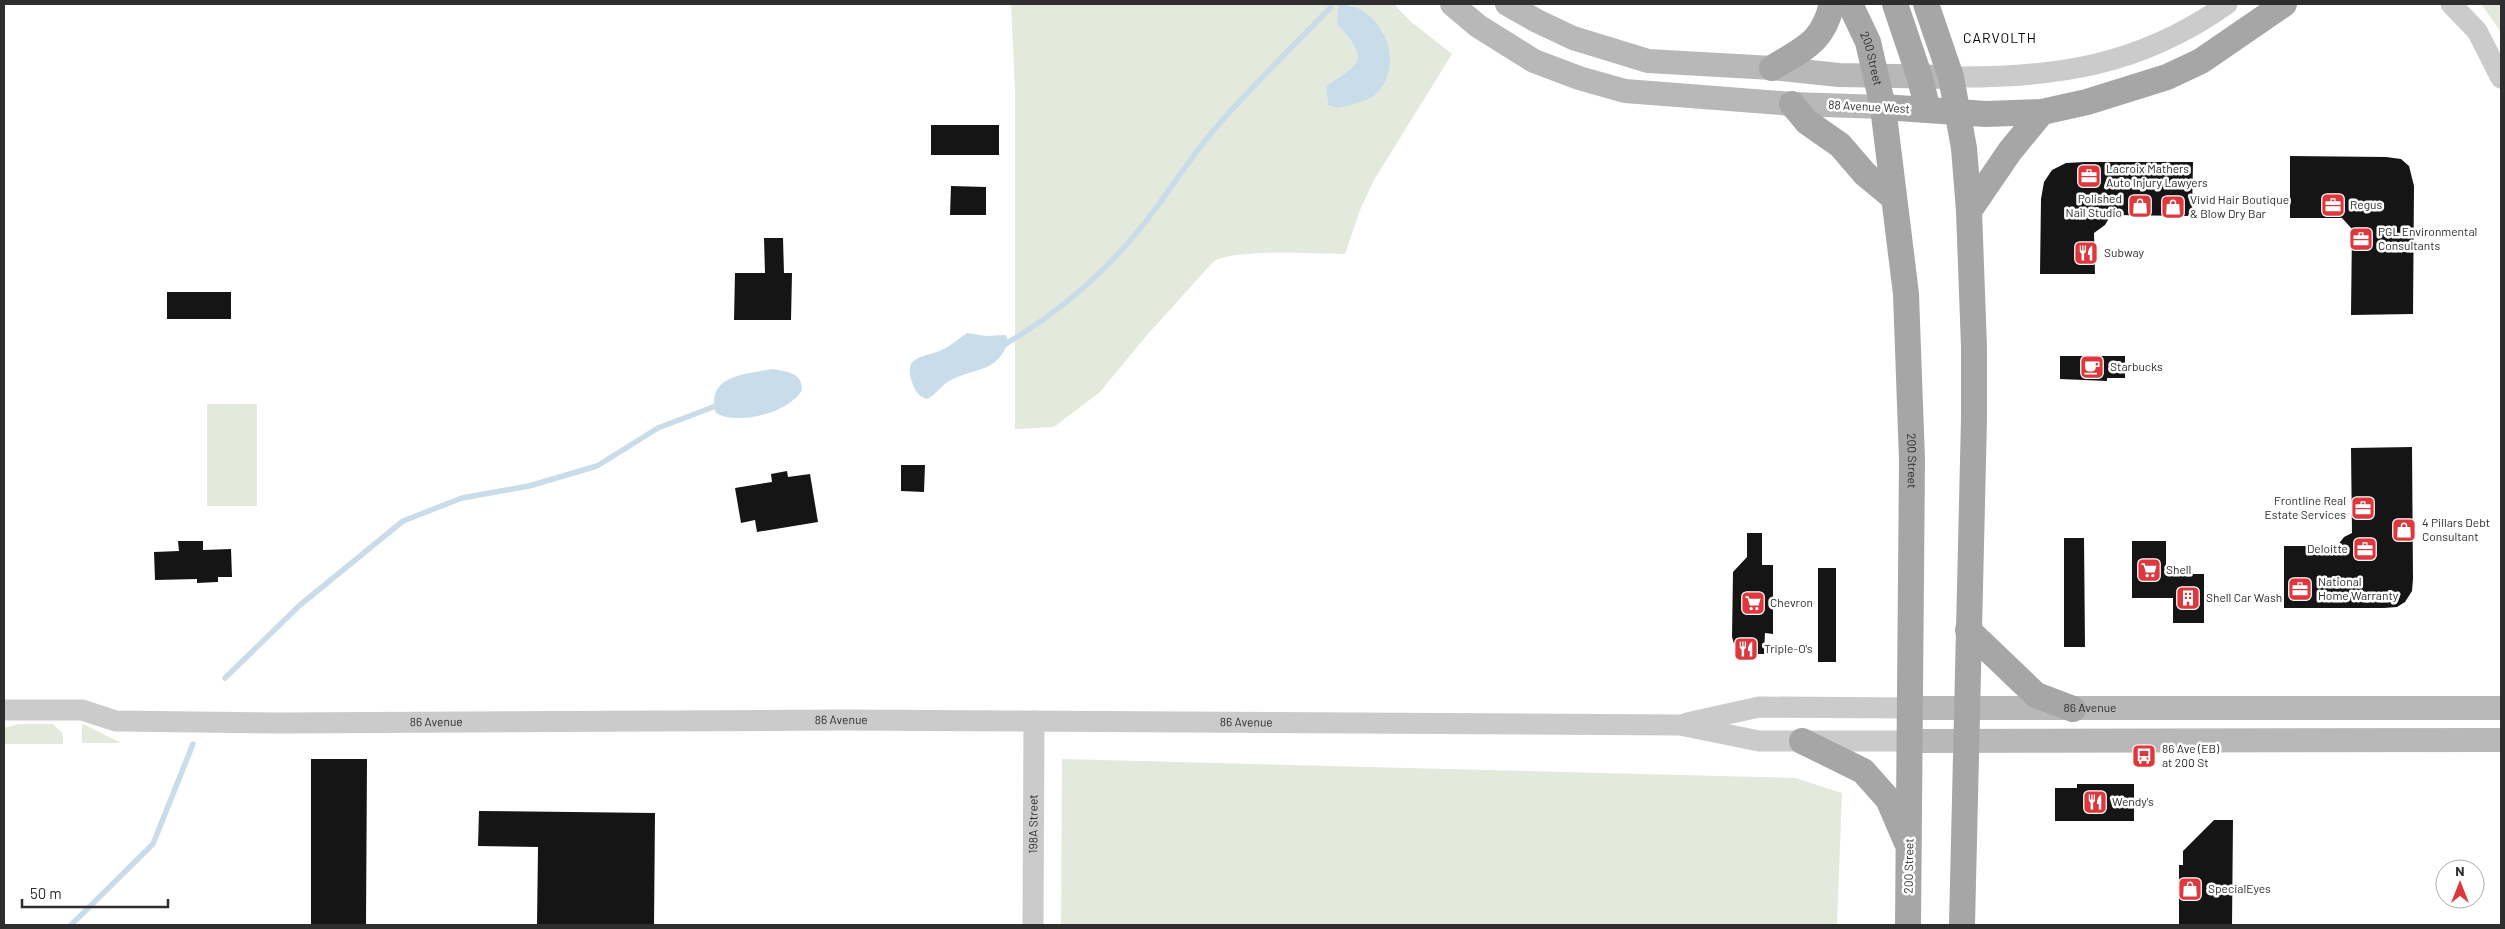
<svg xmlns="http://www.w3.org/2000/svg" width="2505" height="929" font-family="Barlow,sans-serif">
  <rect width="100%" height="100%" fill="#fff"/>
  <!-- green -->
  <path fill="#e3eadc" d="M1011,4h327l-1,20c31,35 27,37 -11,62l2,19 56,-72c-10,-14 -21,-23 -36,-29h46l16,17 42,33 -78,126 -14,30 -15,44c-33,0 -104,-6 -131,7l-67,74 -47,57 -46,35 -39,2v-339z
    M2481,4h20v28z
    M207,404h50v102h-50z
    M18,724h35l10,10v10h-59v-16z
    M82,725h3l36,18h-39z
    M1062,759l733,19 47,15 -5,132h-776z"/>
  <!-- water -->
  <path fill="#c9dcea" d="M1338,4c43,0 69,57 39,89 -7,8 -28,12 -39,15l-10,-3 -2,-19c38,-25 42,-27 11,-62z
    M967,333l19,3 20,-1 2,7c-11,31 -32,25 -57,38 -10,5 -14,14 -24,19 -9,-3 -12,-8 -15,-17 -10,-28 14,-24 32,-33 8,-4 15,-11 23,-16z
    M773,369c14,3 29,3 29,21 -13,23 -64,36 -86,23 -11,-38 30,-39 57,-44z"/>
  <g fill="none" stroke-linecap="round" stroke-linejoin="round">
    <!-- stream -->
    <path stroke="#c9dcea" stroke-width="5.5" d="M1002,346c50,-29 94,-65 131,-109 29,-33 51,-72 80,-106 37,-43 78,-83 118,-124
      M225,678l75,-73 103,-84 59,-23 67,-12 68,-20 61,-38 63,-24
      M71,925l82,-81 40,-100"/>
  </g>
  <!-- building -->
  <path fill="#151515" d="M931,125h68v30h-68z
    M2290,156l96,1 15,2 8,7 5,20 -1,128 -62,1 1,-86 -10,-11h-52z
    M2085,162h108l-1,54 -81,-1 -6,10 -11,8 1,41h-55l1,-75 3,-17 8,-12 14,-7z
    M951,186l35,1v28h-36z
    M764,238h19l1,35h8l-1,47h-57l1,-47h30z
    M167,292h64v27h-64z
    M2060,356h65v22h-18v3l-47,-2z
    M2412,447l1,132 -1,12 -7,11 -8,5 -13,1h-100v-62h53l7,-9 8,-4 -1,-85z
    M901,465h24l-1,27 -23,-1z
    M787,471l1,6 22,-3 8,48 -61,10 -2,-12 -14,3 -6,-35 37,-6 -1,-8z
    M1747,533h15v32h11v69l-8,-1 -1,21h-27l-5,-17 1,-65 14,-15z
    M2064,538h20l1,109h-21z
    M178,541h25v9l28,-1 1,28h-14v5l-21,1v-4l-42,1 -1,-28 25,-1z
    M2132,541h34v33h38v49h-31v-25h-41z
    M1818,568h18v94h-18z
    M311,759h56l-1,166h-55z
    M2077,784h57v37h-79v-33h22z
    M479,811l176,2 -1,112h-117l1,-78 -60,-1z
    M2214,820h19l-1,105h-53v-60h4v-14z"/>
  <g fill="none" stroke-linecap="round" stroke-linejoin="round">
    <!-- tertiary -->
    <g stroke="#cbcbcb" stroke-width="21">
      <path d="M2451,4l26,27 24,47"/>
      <path d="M1951,77c104,1 189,-11 276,-73"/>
      <path id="s1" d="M4,710h78l34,11 162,2 564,-3 838,5 79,16h151"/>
      <path d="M1687,723l72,-16 152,1"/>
      <path id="s2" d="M1033,925l1,-204"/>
    </g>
    <!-- secondary -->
    <g stroke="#b8b8b8" stroke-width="24">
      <path d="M1452,4l26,22 56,35 45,17 46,13 167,13 91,3"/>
      <path d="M1507,4l30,17 36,17 75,23 124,7 67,7 112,2"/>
      <path id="s3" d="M1911,708h590"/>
      <path d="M1910,741l591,-1"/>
    </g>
    <!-- primary -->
    <g stroke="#a6a6a6" stroke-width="26">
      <path id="s4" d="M1850,4l18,38 15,65 23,187 6,166 -4,465"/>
      <path d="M1895,4l24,71 9,35"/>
      <path d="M1926,4l25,73 13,71 5,63 5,136v72l-12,506"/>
      <path d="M1772,68c32,-20 50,-24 60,-64"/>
      <path d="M1792,104l15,18 33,23 25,29 29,24"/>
      <path d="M1883,107l103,7 56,-2 45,-10 80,-25 34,-16 83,-57"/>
      <path d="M1969,211l41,-60 32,-39"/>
      <path d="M1968,630l68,65 37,14"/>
      <path d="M1802,741l61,30 25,28 18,42"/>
    </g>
  </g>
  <!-- icons -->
  <defs>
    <g id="office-square" transform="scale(1.25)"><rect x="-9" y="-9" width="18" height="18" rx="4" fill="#dd383e" stroke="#fff"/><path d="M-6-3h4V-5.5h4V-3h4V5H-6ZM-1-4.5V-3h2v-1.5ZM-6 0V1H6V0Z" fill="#fff"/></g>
    <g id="shop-square" transform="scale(1.25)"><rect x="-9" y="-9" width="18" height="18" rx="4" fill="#dd383e" stroke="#fff"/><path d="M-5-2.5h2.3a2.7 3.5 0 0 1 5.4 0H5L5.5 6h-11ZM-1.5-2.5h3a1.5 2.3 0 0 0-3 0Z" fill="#fff"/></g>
    <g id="restaurant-square" transform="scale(1.25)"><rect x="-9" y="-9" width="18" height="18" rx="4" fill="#dd383e" stroke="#fff"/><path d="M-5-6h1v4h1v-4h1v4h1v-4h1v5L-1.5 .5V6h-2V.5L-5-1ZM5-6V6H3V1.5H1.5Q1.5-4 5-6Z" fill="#fff"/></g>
    <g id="cafe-square" transform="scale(1.25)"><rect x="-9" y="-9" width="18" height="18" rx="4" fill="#dd383e" stroke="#fff"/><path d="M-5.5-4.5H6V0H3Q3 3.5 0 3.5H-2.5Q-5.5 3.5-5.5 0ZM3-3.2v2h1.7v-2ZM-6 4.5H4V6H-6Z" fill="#fff"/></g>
    <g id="supermarket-square" transform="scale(1.25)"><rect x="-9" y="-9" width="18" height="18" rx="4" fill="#dd383e" stroke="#fff"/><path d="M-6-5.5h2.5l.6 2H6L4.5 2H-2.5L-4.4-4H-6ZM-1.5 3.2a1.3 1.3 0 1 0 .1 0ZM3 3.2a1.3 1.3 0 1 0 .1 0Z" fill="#fff"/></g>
    <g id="building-square" transform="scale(1.25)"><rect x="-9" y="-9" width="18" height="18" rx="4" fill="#dd383e" stroke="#fff"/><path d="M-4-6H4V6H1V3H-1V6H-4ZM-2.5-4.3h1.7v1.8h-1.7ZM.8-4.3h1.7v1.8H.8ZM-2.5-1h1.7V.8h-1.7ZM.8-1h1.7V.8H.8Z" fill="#fff"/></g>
    <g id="bus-square" transform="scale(1.25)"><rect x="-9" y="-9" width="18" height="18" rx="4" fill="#dd383e" stroke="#fff"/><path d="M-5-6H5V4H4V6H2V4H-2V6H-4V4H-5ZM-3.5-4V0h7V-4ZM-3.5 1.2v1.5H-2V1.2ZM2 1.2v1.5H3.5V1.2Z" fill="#fff"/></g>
  </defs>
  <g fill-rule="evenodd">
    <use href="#office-square" x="2089" y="176"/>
    <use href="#office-square" x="2333" y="205"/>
    <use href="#shop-square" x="2140" y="206"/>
    <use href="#shop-square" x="2173" y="207"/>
    <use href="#office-square" x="2361" y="239"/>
    <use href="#restaurant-square" x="2086" y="253"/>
    <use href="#cafe-square" x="2092" y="367"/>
    <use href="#office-square" x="2363" y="508"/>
    <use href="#shop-square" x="2404" y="530"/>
    <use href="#office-square" x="2365" y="549"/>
    <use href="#supermarket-square" x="2149" y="570"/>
    <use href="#office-square" x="2300" y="589"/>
    <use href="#building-square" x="2188" y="598"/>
    <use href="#supermarket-square" x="1753" y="603"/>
    <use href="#restaurant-square" x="1746" y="649"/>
    <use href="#bus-square" x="2144" y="756"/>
    <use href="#restaurant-square" x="2095" y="802"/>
    <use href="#shop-square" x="2190" y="889"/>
  </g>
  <g text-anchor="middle" stroke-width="5" stroke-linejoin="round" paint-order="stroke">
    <!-- street labels -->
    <g font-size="12" fill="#2e2e2e" stroke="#fff">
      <text dy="4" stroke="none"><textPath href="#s4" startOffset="59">200 Street</textPath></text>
      <text transform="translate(1869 107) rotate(3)" y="4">88 Avenue West</text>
      <text dy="4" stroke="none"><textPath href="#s4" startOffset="464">200 Street</textPath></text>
      <text dy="4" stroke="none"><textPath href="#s3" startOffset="179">86 Avenue</textPath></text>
      <text dy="4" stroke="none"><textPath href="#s1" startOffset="839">86 Avenue</textPath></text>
      <text dy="4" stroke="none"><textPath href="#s1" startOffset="434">86 Avenue</textPath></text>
      <text dy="4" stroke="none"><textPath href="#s1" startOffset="1244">86 Avenue</textPath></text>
      <text dy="4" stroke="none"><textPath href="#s2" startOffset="101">198A Street</textPath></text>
      <text transform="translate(1909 866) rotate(-89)" y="4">200 Street</text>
    </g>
    <!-- poi labels -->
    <g font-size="12" fill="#2e2e2e" stroke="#fff" text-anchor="start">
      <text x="2106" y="173">Lacroix Mathers<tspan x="2106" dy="14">Auto Injury Lawyers</tspan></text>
      <text x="2122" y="203" text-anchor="end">Polished<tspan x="2122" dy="14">Nail Studio</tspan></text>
      <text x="2190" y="204">Vivid Hair Boutique<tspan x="2190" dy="14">&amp; Blow Dry Bar</tspan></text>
      <text x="2350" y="209">Regus</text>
      <text x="2378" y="236">PGL Environmental<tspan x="2378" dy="14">Consultants</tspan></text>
      <text x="2104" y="257">Subway</text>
      <text x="2110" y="371">Starbucks</text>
      <text x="2346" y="505" text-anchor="end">Frontline Real<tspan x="2346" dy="14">Estate Services</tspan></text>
      <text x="2422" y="527">4 Pillars Debt<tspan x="2422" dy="14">Consultant</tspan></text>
      <text x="2348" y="553" text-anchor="end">Deloitte</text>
      <text x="2166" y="574">Shell</text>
      <text x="2318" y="586">National<tspan x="2318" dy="14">Home Warranty</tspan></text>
      <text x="2206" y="602">Shell Car Wash</text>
      <text x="1770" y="607">Chevron</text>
      <text x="1764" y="653">Triple-O's</text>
      <text x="2162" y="753">86 Ave (EB)<tspan x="2162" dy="14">at 200 St</tspan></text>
      <text x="2112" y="806">Wendy's</text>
      <text x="2208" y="893">SpecialEyes</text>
    </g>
    <!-- neighbourhood labels -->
    <g font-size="14" letter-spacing="1" fill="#000" stroke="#fff">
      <text x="2000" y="43">CARVOLTH</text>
    </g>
  </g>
  <!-- border -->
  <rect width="2505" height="929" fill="none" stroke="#2e2e2e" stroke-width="10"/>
  <!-- north arrow -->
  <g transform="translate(2460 884)"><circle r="24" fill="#ffffff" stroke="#ababab"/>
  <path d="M0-4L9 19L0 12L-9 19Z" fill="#dd383e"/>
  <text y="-8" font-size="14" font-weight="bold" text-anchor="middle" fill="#2e2e2e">N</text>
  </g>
  <!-- scale -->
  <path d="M22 899v8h146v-8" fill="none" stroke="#2e2e2e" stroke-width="2.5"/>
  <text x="30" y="899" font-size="15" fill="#2e2e2e" stroke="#ffffff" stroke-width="4" paint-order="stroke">50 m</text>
</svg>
